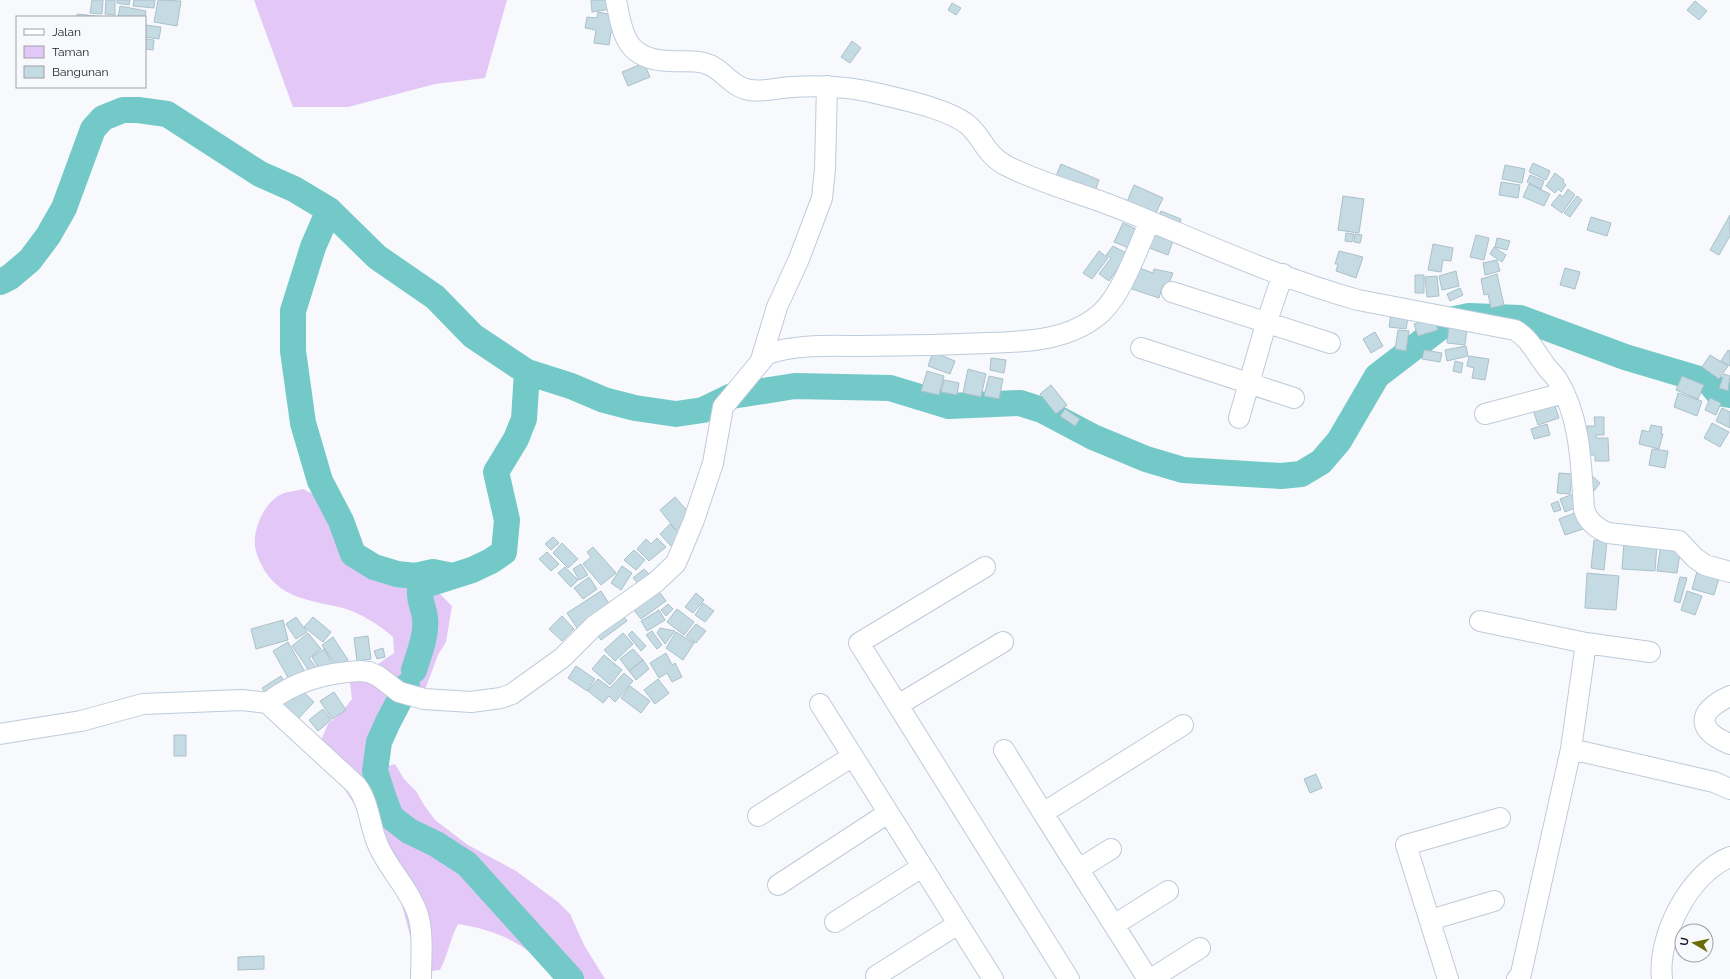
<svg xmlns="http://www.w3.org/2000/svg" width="1730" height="979" font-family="Raleway,sans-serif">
  <rect width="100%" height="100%" fill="#f7f9fd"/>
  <!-- green -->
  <path fill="#e2c7f7" d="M254,0h253l-22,78 -50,6 -87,23h-55z
    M303,489l16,8 9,15 12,33 8,15 27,21 19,5 18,-2 8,6 19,3 13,13 -6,36 -8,13 -15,40 -15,-13 -4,8 -14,8 -11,13 2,17 -6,42 20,-6 9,15 12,12 8,14 11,15 33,25 48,26 42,31 12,12 14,31 21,34h-52c-21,-35 -57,-49 -95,-55 -8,15 -10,31 -18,46l-16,2 -8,-14 -19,-72 -24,-52 -38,-60 -14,-34 7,-16 13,-11 11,-14 -2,-16 10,-15 18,-4 16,-11 -1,-16c-14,-12 -32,-24 -50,-29 -33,-8 -65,-9 -82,-44 -7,-15 -8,-21 -4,-37 4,-13 13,-28 25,-33 6,-3 15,-3 21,-5z"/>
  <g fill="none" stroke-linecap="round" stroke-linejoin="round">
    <!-- river -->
    <path stroke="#73c8c8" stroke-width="26" d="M329,210l-16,37 -20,64v40l10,72 17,58 21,40 12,33 21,13 23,7 18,2 18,-4 20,4
      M0,282l10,-5 20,-17 18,-24 16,-28 29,-79 10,-11 20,-8h15l29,4 93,60 34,15 35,21 48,47 58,40 38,39 54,36 44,14 33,14 31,8 41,6 27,-4 29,-14 63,-10 95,2 59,18 71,-3 22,7 51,27 53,22 37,11 98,6 20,-2 20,-12 18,-21 38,-65 73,-56 19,-4 51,2 105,39 84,25 9,11 12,2
      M414,670c5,-16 13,-35 11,-52 -1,-10 -6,-17 -5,-28l8,-6 44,-14 19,-9 13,-9 3,-32 -11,-48 20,-33 8,-20 3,-47
      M407,686l-19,36 -9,20 -4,29 9,28 7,18 18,14 27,13 31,20 104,115"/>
  </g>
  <!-- building -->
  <path fill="#c5dbe4" stroke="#abc0c9" d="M92,0h11l-1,14 -12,-1z
    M106,0h9v15l-10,-1z
    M117,0h13l-1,5 -12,-2z
    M134,0h21l-1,8 -21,-2z
    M158,0l23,1 -4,25 -23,-4z
    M591,0h20l1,9 -20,3z
    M1695,1l12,10 -8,9 -12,-10z
    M952,3l9,5 -5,7 -8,-5z
    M120,6l26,5 -1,6h-27z
    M598,12l15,3v17h-2l-2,13 -15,-2 2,-13 -11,-2 2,-11 10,1z
    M77,14l28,3h-28z
    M145,25l16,2 -2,12 -14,-2z
    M145,39l9,1 -1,10 -8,-1z
    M852,41l9,7 -11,15 -9,-6z
    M644,63l6,14 -22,9 -6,-14z
    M1533,163l17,8 -4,9 -17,-8z
    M1061,164l38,16 -4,11 -39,-15z
    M1505,165l20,4 -3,14 -20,-4z
    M1555,173l9,7 -1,2 3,3 -5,7 -3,-3 -3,4 -9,-7z
    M1530,175l14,6 -3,8 -14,-7z
    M1501,182l19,3 -2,13 -19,-3z
    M1529,184l21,10 -6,12 -21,-9z
    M1134,185l29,13 -9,19 -28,-13z
    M1568,189l7,6 -13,18 -11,-8 9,-11 3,3z
    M1343,196l21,3 -5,34 -21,-3z
    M1577,196l5,4 -12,17 -6,-4z
    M1161,211l20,8 -3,9 -21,-7z
    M1730,215v21l-11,19 -9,-5z
    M1591,217l20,6 -4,13 -20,-6z
    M1123,223l21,10 -8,18 -22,-9z
    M1150,229l24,9 -6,17 -24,-9z
    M1346,233l8,1 -2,8 -7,-1z
    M1355,234l7,1 -2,8 -6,-1z
    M1476,235l13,3 -5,22 -14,-3z
    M1497,238l13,3 -3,9 -12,-3z
    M1433,244l20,4 -2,13 -8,-1 -2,12 -13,-2z
    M1113,246l15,8 -19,27 -10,-7 12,-16 -5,-3z
    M1494,247l12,8 -4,7 -12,-8z
    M1099,251l9,7 -16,21 -9,-6z
    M1339,251l24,6 -7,21 -20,-7 2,-7h-3z
    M1497,260l3,11 -15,4 -2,-12z
    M1134,266l19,7 1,-4 19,4 -5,13 -5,-1 -4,13 -33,-11z
    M1565,268l15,4 -5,17 -15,-4z
    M1456,271l3,15 -17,4 -3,-14z
    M1497,274l7,31 -13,3 -3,-14 -4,1 -3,-16z
    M1415,275h9v18h-9z
    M1437,276l2,20 -12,1 -2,-20z
    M1460,288l3,7 -13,6 -3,-7z
    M1391,315l17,3 -2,11 -17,-2z
    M1434,317l4,13 -20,6 -4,-12z
    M1449,325l18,3 -2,17 -18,-2z
    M1398,330l11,1 -3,20 -11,-2z
    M1375,332l8,14 -12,7 -8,-14z
    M1466,346l2,10 -21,5 -2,-11z
    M1424,350l18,3 -2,9 -18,-3z
    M1728,350l2,1v15l-9,-5z
    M933,352l22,9 -5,13 -22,-8z
    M1710,355l18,11 -9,13 -17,-12z
    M1469,356l20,3 -4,21 -13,-2 2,-10 -7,-2z
    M991,358l15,2 -2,13 -14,-3z
    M1455,361l8,2 -2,10 -8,-2z
    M968,369l18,5 -5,23 -18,-4z
    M927,371l17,5 -5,19 -18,-4z
    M1724,374l6,2 -2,15 -9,-3z
    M989,376l14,3 -4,20 -15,-3z
    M1682,376l22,9 -6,14 -22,-9z
    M944,380l15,3 -2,12 -16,-3z
    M1051,385l16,20 -11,9 -16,-20z
    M1678,393l24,8 -5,15 -23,-9z
    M1710,398l11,5 -5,12 -11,-5z
    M1554,403l5,15 -21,7 -5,-15z
    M1722,408l8,4v16l-14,-7z
    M1065,409l15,10 -5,7 -15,-10z
    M1594,417h10v18h-8v3h12l1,23h-14v-6h-8v-29h8z
    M1712,423l17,9 -9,15 -16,-9z
    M1547,424l3,11 -16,4 -3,-10z
    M1651,425l11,2 -1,7h2l-4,15 -20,-5 3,-14 7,2z
    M1652,449l16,2 -3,17 -16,-3z
    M1559,473l13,1 -2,20 -13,-1z
    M1591,475l9,8 -6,8 -10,-8z
    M1576,493l4,13 -15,6 -5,-13z
    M675,497l17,19 -16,14 -16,-20z
    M1558,501l3,9 -7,2 -3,-8z
    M1577,512l6,17 -18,6 -6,-16z
    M670,524l11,11 -10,11 -11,-12z
    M553,537l6,6 -8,7 -6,-6z
    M657,538l9,9 -17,14 -12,-12 9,-10 5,5z
    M1594,540l13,1 -3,29 -13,-2z
    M1624,542l33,3 -2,26 -33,-2z
    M562,543l16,16 -10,9 -15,-15z
    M1661,543l20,3 -4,27 -20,-2z
    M593,547l23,26 -15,12 -18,-21 8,-7 -4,-5z
    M634,550l11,10 -9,10 -12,-10z
    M547,552l12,12 -8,7 -12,-12z
    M581,564l7,11 -9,5 -6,-11z
    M622,566l10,7 -11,17 -10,-7z
    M565,567l13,13 -7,7 -13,-14z
    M1698,568l22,7 -6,20 -22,-6z
    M644,569l10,10 -11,10 -10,-11z
    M1587,573l32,3 -3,34 -31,-2z
    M589,577l8,12 -14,10 -9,-11z
    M1680,577l7,1 -7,25 -6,-2z
    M658,590l8,11 -25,18 -12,-15z
    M601,591l9,14 -33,23 -10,-15z
    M1687,591l15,5 -7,19 -14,-5z
    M696,593l8,7 -11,13 -8,-6z
    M703,603l11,8 -9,11 -10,-7z
    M668,604l5,5 -7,7 -5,-6z
    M677,609l17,13 -10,13 -17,-13z
    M619,610l8,11 -26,19 -8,-11z
    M659,610l6,10 -18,11 -6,-10z
    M562,616l12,13 -12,12 -13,-12z
    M296,617l11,15 -11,7 -10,-15z
    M313,617l18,15 -8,10 -19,-15z
    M283,620l5,20 -32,9 -5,-20z
    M696,624l10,7 -10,12 -10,-7z
    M660,628l15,3 -10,13 -8,-11z
    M632,631l14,15 -5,5 -13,-16z
    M652,631l10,14 -5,4 -11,-14z
    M676,632l18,11 -11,17 -17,-12z
    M308,633l13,16 -12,9 9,12 -6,5 -20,-29z
    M623,633l10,11 -18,17 -11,-11z
    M368,636l3,23 -14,2 -3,-23z
    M333,637l15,23 -11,7 -15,-22z
    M288,642l17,30 -15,9 -17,-30z
    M383,648l2,9 -8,2 -3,-8z
    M324,649l10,17 -12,8 -10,-17z
    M633,649l10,11 -14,11 -9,-12z
    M666,653l6,12 3,-2 7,14 -10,5 -5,-9 -8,5 -9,-15z
    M604,655l18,15 -12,15 -18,-16z
    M643,660l6,9 -13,11 -7,-9z
    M576,666l19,13 -8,12 -19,-13z
    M624,673l9,8 -18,21 -6,-6 -6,7 -15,-12 10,-12 12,9z
    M281,676l6,11 -18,12 -7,-11z
    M658,679l11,14 -14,11 -11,-14z
    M296,685l18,17 -20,21 -18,-17z
    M630,686l20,15 -9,12 -20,-15z
    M334,692l12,18 -14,9 -12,-18z
    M323,709l8,11 -13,11 -9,-11z
    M174,735h12v21h-12z
    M1316,774l6,14 -12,5 -6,-14z
    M264,956v13l-26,1v-13z"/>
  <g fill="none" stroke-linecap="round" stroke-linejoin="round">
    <!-- minor casing -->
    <g stroke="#becbda" stroke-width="22">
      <path id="minor" d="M616,0c7,37 11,60 54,61 11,1 23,-1 34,2 18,4 26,24 46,27 14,2 28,-2 42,-3 31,-2 61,0 92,8 24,6 63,14 83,29 16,13 17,30 40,42 35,18 74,27 111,42 79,32 157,69 240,92l157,30c14,8 19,20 28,32 4,7 11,12 15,19 23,38 23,85 26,128 3,12 12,19 24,24l71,8 16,17 10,7 25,7
        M1172,292l158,51
        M1141,348l153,50
        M761,360l16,-53 22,-48 23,-61 3,-29 2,-83
        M1485,414l79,-21
        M1239,418l27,-94 17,-50
        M985,567l-126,76 210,336
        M1480,621l106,22 -15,106 143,33 16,7
        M1586,643l64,9
        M1730,696c-33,15 -35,34 0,48
        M267,703c28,-22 58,-30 93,-32l9,1 9,4 21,16 25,7 47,3 30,-4 11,-4 50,-36 32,-32 62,-44 20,-19 18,-43 19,-57 10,-56 44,-53c30,-10 63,-8 94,-8 42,0 85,-1 127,-3 40,-1 84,-3 114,-31 21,-20 36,-65 48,-91
        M820,704l173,275
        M898,705l105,-63
        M0,734l81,-13 62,-17 99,-4 25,3 89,82c14,18 13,40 22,60 10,24 30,42 39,67 7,20 4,46 4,67
        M1004,750l39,63
        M758,816l95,-60
        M1079,869l32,-20
        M778,885l110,-72
        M1430,920l64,-19
        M835,922l87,-55
        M1114,925l54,-34
        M876,976l82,-52
        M1148,979l-105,-166 140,-88
        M1151,979l49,-31
        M1448,979l-42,-134 94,-27
        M1517,979l3,-1 51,-229
        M1662,979c-5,-42 27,-106 68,-122"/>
    </g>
    <!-- minor -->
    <use href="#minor" stroke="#fff" stroke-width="20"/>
  </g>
  <!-- legend -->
  <rect x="16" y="16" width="130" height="72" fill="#f7f9fd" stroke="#9ea1a6"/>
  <rect x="24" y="29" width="20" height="6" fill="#ffffff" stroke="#9ea1a6"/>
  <text x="52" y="36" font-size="12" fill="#181d23">Jalan</text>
  <rect x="24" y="46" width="20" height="12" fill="#e2c7f7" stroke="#9ea1a6"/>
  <text x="52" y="56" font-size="12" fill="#181d23">Taman</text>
  <rect x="24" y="66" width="20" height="12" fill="#c5dbe4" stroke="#9ea1a6"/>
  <text x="52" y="76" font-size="12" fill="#181d23">Bangunan</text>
  <!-- north arrow -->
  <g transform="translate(1694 943) rotate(279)"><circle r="19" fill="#f7f9fd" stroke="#9ea1a6"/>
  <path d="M0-3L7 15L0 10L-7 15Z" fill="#6b6b09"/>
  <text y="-6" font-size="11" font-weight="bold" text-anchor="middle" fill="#181d23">U</text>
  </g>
</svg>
